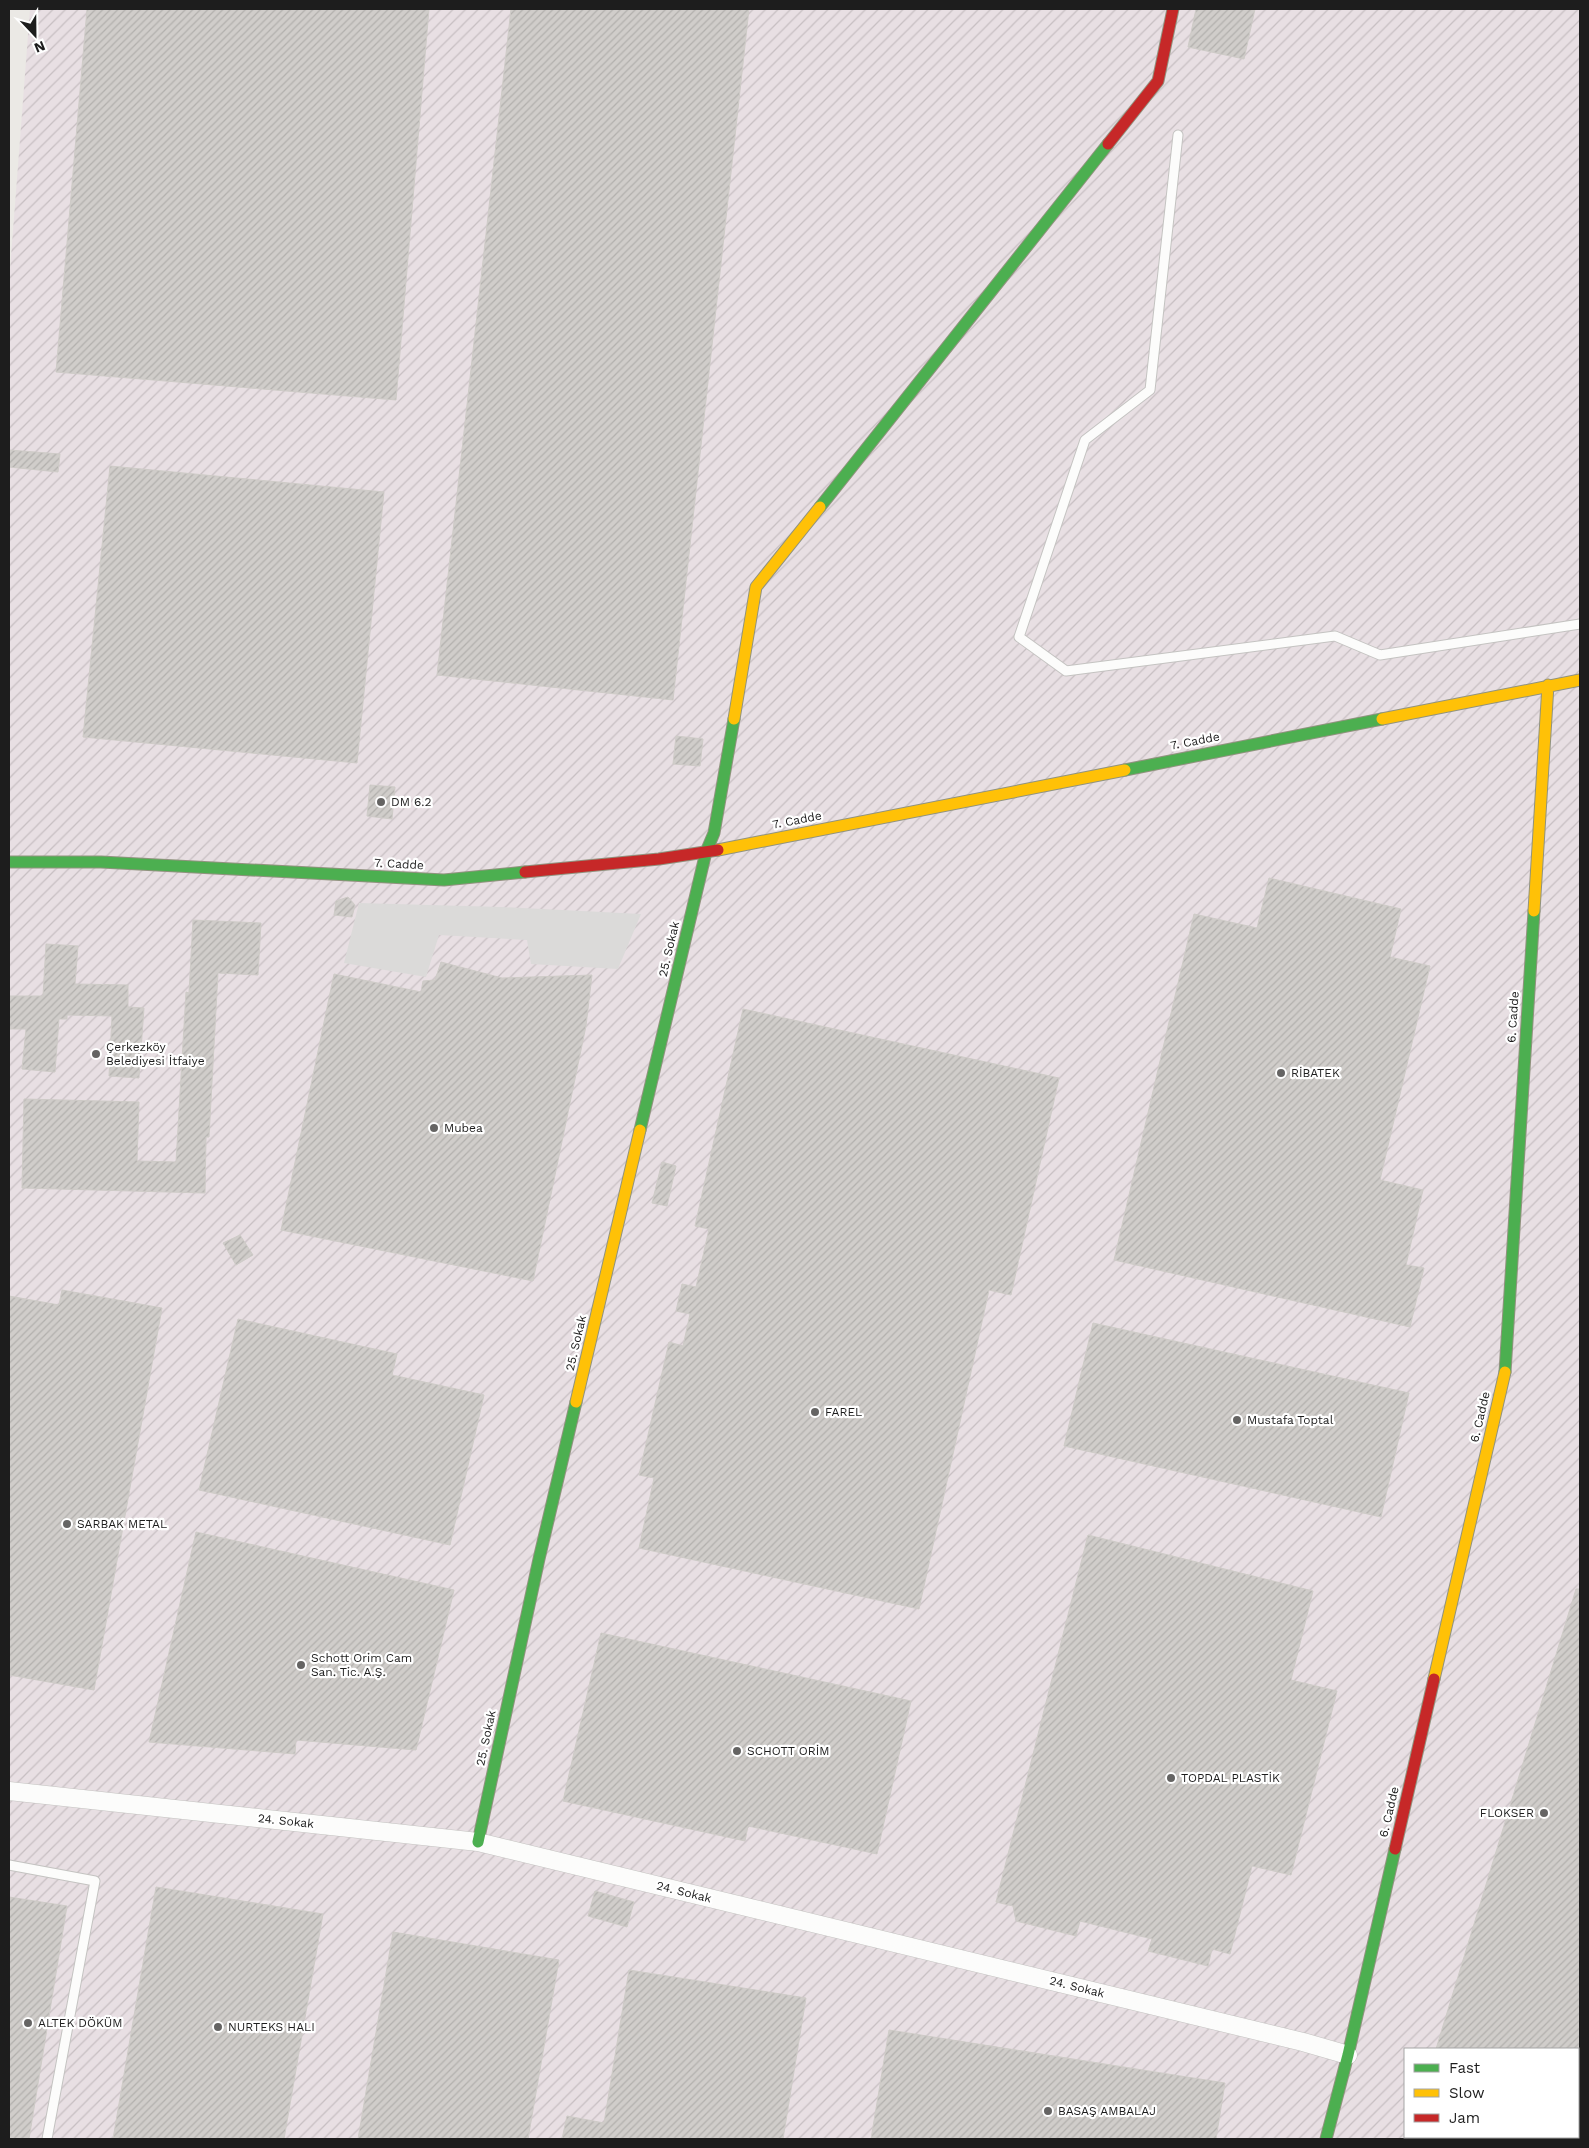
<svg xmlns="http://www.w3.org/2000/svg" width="1589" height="2148" font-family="'Work Sans',sans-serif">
  <defs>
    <pattern id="industrial-furrows" width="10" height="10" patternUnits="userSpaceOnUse" patternTransform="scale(1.25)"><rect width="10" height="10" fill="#e8dfe3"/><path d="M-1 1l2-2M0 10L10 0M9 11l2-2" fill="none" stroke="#c7bfc2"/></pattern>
    <pattern id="building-hatch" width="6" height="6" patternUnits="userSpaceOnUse" patternTransform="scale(1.25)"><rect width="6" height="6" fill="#d0cdca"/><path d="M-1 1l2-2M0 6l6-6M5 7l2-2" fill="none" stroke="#b2b0ad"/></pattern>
  </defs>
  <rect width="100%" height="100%" fill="#ebe9e5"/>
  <!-- industrial -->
  <path fill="url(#industrial-furrows)" fill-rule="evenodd" d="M30,9h1550v2130h-1571v-1856zM1405,2049h173v88h-173z"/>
  <!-- parking -->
  <path fill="#dbdad9" d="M359,903l142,4 140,7 -23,55 -87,-5 -4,-24 -88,-5 -13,42 -82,-14z"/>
  <!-- building -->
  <path fill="url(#building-hatch)" stroke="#cecbc7" d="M87,9h342l-33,391 -340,-28z
    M511,9h238l-76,691 -236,-25z
    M1196,9h59l-11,50 -56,-12z
    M9,450l51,4 -2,18 -49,-5z
    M110,466l274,26 -27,271 -274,-26z
    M676,736l27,3 -3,27 -27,-2z
    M370,785l25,2 -3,32 -25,-3z
    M1269,878l132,31 -11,48 40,9 -50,214 43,10 -17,75 18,3 -14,59 -296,-67 80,-346 63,14z
    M348,897l7,8 -3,12 -18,-2 2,-14z
    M193,920l68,3 -3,52 -40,-2 -9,164h-3l-1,56 -183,-5 2,-89 115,3 -2,59 39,1 10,-170 3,1z
    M46,944l32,2 -3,38 53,1v22l16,1 -5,70 -30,-2 3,-60 -45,-1v4h-8l-4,53 -33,-3 4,-40h-17v-33h34z
    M441,962l61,16 90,-3 -6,51 -53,255 -252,-51 53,-256 87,18 2,-11 12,-1z
    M743,1009l316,69 -48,217 -22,-5 -70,319 -280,-61 15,-70 -15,-3 30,-133 14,4 7,-32 -14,-3 6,-27 14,3 13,-58 -14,-3z
    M662,1162l14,4 -9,40 -15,-3z
    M240,1235l13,20 -17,10 -13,-22z
    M62,1290l100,18 -68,382 -85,-15v-379l50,9z
    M238,1319l159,35 -5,21 92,20 -34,150 -251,-55z
    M1093,1323l316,70 -28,124 -317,-71z
    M196,1532l258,58 -38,160 -120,-10 -1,14 -146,-12z
    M1088,1535l225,56 -22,89 46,11 -46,184 -39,-9 -22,88 -18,-5 -4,17 -60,-15 4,-12 -72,-18 -4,15 -60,-15 -3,-15 -17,-4z
    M1576,1589h4v460h-144z
    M601,1633l310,68 -34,153 -129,-28 -3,15 -182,-40z
    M156,1887l167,27 -39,225h-171z
    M595,1891l39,11 -7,25 -39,-11z
    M9,1897l58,9 -38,233h-20z
    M393,1932l166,28 -31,179h-170z
    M629,1970l177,28 -23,141h-221l5,-23 37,7z
    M889,2030l336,53 -9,56h-345z"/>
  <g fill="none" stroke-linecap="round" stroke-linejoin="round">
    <!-- lane casing -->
    <g stroke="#c4c3c1" stroke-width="11">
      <path id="lane" d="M1178,135l-28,255 -65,50 -66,197 47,34 269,-35 45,19 200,-31
        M9,1865l86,16 -48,258"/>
    </g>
    <!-- street casing -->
    <g stroke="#c4c3c1" stroke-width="19">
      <path id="street" d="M9,1791l469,51 825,200 45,13"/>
    </g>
    <!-- fast casing -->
    <g stroke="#91937f" stroke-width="13">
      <path id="fast" d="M820,507l288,-363
        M1125,770l257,-51
        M9,862h92l343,18 81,-8
        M640,1130l66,-278 8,-19 20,-114
        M1505,1372l29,-461
        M478,1842l61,-283 37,-157
        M1326,2139l22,-84 47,-206"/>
    </g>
    <!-- slow casing -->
    <g stroke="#91937f" stroke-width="13">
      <path id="slow" d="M734,719l22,-132 64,-80
        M1382,719l198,-39
        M718,850l407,-80
        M1534,911l14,-226
        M576,1402l64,-272
        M1434,1679l71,-307"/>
    </g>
    <!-- jam casing -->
    <g stroke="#91937f" stroke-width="13">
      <path id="jam" d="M1108,144l50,-63 15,-72
        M525,872l134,-13 59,-9
        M1395,1849l39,-170"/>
    </g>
    <!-- lane -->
    <use href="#lane" stroke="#fcfcfb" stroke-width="9"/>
    <!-- street -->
    <use href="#street" stroke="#fcfcfb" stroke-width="18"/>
    <!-- fast -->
    <use href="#fast" stroke="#4caf50" stroke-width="11"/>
    <!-- slow -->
    <use href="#slow" stroke="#ffc107" stroke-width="11"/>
    <!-- jam -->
    <use href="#jam" stroke="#c62828" stroke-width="11"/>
  </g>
  <!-- markers -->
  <g fill="#656463" stroke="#fff" stroke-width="2">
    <circle cx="381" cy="802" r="5"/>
    <circle cx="96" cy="1054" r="5"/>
    <circle cx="1281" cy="1073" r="5"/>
    <circle cx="434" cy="1128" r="5"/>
    <circle cx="815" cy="1412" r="5"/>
    <circle cx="1237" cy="1420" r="5"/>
    <circle cx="67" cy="1524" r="5"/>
    <circle cx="301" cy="1665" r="5"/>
    <circle cx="737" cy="1751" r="5"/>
    <circle cx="1171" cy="1778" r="5"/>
    <circle cx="1544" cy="1813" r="5"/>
    <circle cx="28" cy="2023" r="5"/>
    <circle cx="218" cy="2027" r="5"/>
    <circle cx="1048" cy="2111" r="5"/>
  </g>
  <g text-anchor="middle" stroke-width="4.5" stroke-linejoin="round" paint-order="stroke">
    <!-- street labels -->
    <g font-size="12" fill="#1d1d1d" stroke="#fff">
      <text transform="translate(1195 741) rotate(-11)" y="4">7. Cadde</text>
      <text transform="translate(797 820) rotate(-11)" y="4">7. Cadde</text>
      <text transform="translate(399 864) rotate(3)" y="4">7. Cadde</text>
      <text transform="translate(669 949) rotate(-77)" y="4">25. Sokak</text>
      <text transform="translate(1513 1017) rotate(-86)" y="4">6. Cadde</text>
      <text transform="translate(576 1343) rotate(-77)" y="4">25. Sokak</text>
      <text transform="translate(1480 1417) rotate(-77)" y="4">6. Cadde</text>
      <text transform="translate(486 1738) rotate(-78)" y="4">25. Sokak</text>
      <text transform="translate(1389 1812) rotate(-77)" y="4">6. Cadde</text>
      <text transform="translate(286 1821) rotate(6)" y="4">24. Sokak</text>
      <text transform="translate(684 1892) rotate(14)" y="4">24. Sokak</text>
      <text transform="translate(1077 1987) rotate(14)" y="4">24. Sokak</text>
    </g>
    <!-- poi labels -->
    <g font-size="12" fill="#1d1d1d" stroke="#fff" text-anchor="start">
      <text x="391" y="806">DM 6.2</text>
      <text x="106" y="1051">Çerkezköy<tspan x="106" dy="14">Belediyesi İtfaiye</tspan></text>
      <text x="1291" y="1077">RİBATEK</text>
      <text x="444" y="1132">Mubea</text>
      <text x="825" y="1416">FAREL</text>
      <text x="1247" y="1424">Mustafa Toptal</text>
      <text x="77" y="1528">SARBAK METAL</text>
      <text x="311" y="1662">Schott Orim Cam<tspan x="311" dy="14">San. Tic. A.Ş.</tspan></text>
      <text x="747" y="1755">SCHOTT ORİM</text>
      <text x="1181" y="1782">TOPDAL PLASTİK</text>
      <text x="1534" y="1817" text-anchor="end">FLOKSER</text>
      <text x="38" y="2027">ALTEK DÖKÜM</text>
      <text x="228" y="2031">NURTEKS HALI</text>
      <text x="1058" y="2115">BASAŞ AMBALAJ</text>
    </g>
  </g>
  <!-- border -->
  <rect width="1589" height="2148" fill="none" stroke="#1d1d1d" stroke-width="20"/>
  <!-- legend -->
  <rect x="1404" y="2048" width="175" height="90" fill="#ffffff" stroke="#a5a5a5"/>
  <rect x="1414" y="2064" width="25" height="8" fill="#4caf50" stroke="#a5a5a5"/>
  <text x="1449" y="2073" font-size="15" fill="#1d1d1d">Fast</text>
  <rect x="1414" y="2089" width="25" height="8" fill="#ffc107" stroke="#a5a5a5"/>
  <text x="1449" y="2098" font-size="15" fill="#1d1d1d">Slow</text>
  <rect x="1414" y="2114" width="25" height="8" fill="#c62828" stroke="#a5a5a5"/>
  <text x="1449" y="2123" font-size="15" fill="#1d1d1d">Jam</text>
  <!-- north arrow -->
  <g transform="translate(35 35) rotate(158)" stroke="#ffffff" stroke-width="4" paint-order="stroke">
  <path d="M0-4L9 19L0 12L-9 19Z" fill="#1d1d1d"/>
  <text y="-8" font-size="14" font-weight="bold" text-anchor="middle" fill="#1d1d1d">N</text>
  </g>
</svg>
